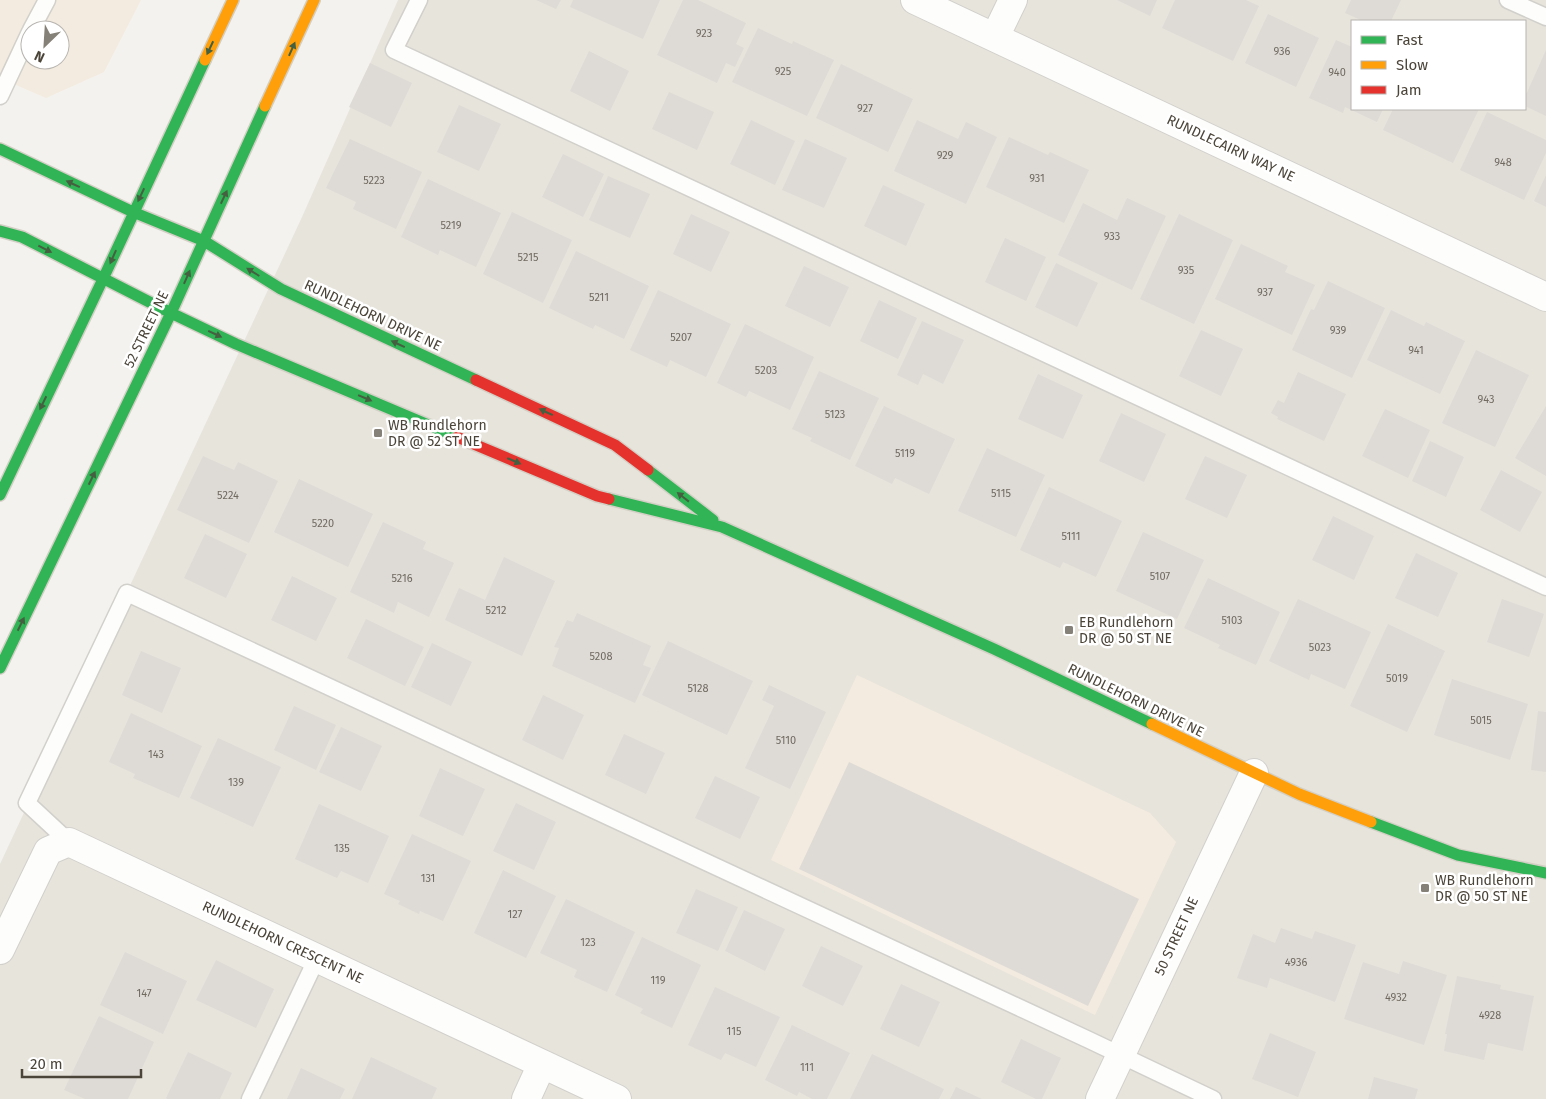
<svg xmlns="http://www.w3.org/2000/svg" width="1546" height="1099" font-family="'Fira Sans',sans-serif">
  <rect width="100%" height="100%" fill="#f4f2ee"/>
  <!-- residential -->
  <path fill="#e7e4dc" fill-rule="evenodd" d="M398,0h1148v1099h-1546v-235l302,-647zM1352,21h173v88h-173z"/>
  <!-- commercial -->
  <path fill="#f3ebdf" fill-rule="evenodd" d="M0,0h141l-37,72 -58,26 -46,-20zM30,30h30v30h-30z
    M857,675l293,138 26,29 -81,173 -324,-155z"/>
  <!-- building -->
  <path fill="#dedbd6" d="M536,0h25l-5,9z
    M573,0h87l-17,39 -73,-32z
    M683,0h15l48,23 -10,21 8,4 -9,19 -9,-4 -9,20 -60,-28z
    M1117,0h40l-7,16z
    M1175,0h71l13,6 -26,55 -71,-33z
    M1351,0h50l-10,21h-28l-18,-8z
    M1268,14l51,24 -23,49 -51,-24z
    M758,28l34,16 1,-3 41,19 -27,56 -75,-34z
    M1336,40l16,7v62h31l-6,13 -32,-15 -2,6 -34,-15z
    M1546,50v66l-21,-10v-9z
    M589,51l40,20 -19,40 -40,-20z
    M370,63l42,20 -21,44 -42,-20z
    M841,64l72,35 -25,53 -72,-34z
    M669,92l45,20 -17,38 -45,-21z
    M459,105l42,19 -22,47 -42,-19z
    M1393,109h86l-26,54 -70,-33z
    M1487,112l59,28v13l-22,47 -64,-30z
    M751,120l44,21 -20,44 -45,-21z
    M917,120l41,19 8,-17 31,15 -31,67 -72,-33z
    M1009,137l39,18 2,-3 39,18 -25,53 -78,-36z
    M350,139l72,33 -26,57 -43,-20 3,-7 -30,-14z
    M805,139l42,19 -23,50 -42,-18z
    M563,154l41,20 -21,43 -41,-20z
    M1546,175v32l-12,-6z
    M608,176l42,18 -20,44 -41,-18z
    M428,179l73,34 -25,54 -36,-17 -2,5 -37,-18z
    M883,185l42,19 -19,42 -42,-20z
    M1127,198l39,18 -34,74 -74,-35 25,-52 34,17z
    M512,212l60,28 -29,63 -60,-29z
    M691,214l39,18 -19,40 -38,-18z
    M1179,214l54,26 -39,84 -54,-25z
    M1005,238l41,19 -20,44 -41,-19z
    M1241,244l47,22 -3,6 30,13 -23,50 -77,-36z
    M576,251l73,35 -25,53 -29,-14 -2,4 -44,-21z
    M1056,263l42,20 -21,44 -42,-20z
    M804,266l45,21 -19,40 -45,-21z
    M1328,281l57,27 -33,70 -60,-28 19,-41 3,1z
    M658,290l73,34 -25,53 -36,-17 -3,7 -37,-17z
    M879,300l38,18 -19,41 -38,-18z
    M1391,310l33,16 2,-4 39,19 -25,53 -73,-34z
    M922,321l42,19 -21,44 -20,-10 -5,11 -21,-10z
    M745,324l69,33 -24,53 -41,-19 -3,6 -29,-14z
    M1201,330l42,19 -22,47 -42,-20z
    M1476,350l53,25 -34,72 -53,-24z
    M819,371l60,27 -29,62 -40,-19 2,-3 -20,-9z
    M1298,372l48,22 -22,47 -47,-22 1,-2 -7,-4 7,-13 6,3z
    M1038,374l45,21 -20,44 -45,-20z
    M884,406l71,33 -26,55 -34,-16 -3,6 -37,-18z
    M1546,406v70l-31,-18z
    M1385,409l45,21 -22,48 -46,-22z
    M1121,413l45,21 -22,48 -45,-21z
    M1430,441l34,16 -18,40 -34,-16z
    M987,448l58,27 -29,62 -58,-26z
    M203,456l31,14 4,-8 40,19 -29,62 -72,-33z
    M1205,456l42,19 -20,43 -42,-19z
    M1501,470l41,22 -22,40 -40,-22z
    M299,479l74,35 -25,53 -74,-35z
    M1049,487l73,34 -26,56 -33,-15 -3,6 -40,-18z
    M1333,516l41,20 -20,44 -42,-20z
    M383,522l43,20 -3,7 31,14 -25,54 -31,-15 -4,11 -44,-21z
    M1143,532l61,28 -27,59 -61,-28z
    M205,534l42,20 -21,44 -42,-20z
    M1416,553l42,20 -20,44 -43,-19z
    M504,557l51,24 -33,75 -77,-36 14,-32 26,12z
    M292,576l45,22 -21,43 -45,-21z
    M1208,578l72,34 -24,53 -38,-17 2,-3 -36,-17z
    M1298,599l73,33 -26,57 -34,-15 -2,6 -40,-19z
    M1502,599l42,15 -15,43 -42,-15z
    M577,613l74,33 -8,19 8,3 -16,35 -83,-37 7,-18 -5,-1 13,-27 6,2z
    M366,619l58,28 -19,39 -58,-28z
    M1388,624l57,27 -38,81 -57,-26z
    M668,641l85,40 -26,54 -85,-40z
    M432,643l40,19 -21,44 -40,-19z
    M141,651l40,17 -19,45 -40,-18z
    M1452,679l76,25 -18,56 -76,-25z
    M769,685l57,27 -36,77 -45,-21 29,-62 -12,-6z
    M543,695l41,20 -21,45 -41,-20z
    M294,706l42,19 -20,45 -42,-20z
    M1538,711l8,1v60l-15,-2z
    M131,713l71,33 -23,52 -46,-20 2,-4 -26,-12z
    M341,727l41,19 -21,45 -42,-19z
    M624,734l41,19 -19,41 -41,-19z
    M218,738l63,29 -28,60 -63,-29z
    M849,762l290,137 -51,107 -289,-137z
    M440,768l45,21 -22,47 -44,-20z
    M715,776l45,21 -20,42 -45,-21z
    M516,803l40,19 -22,48 -41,-19z
    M319,804l70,32 -21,47 -27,-12 -4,7 -42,-19z
    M412,834l59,27 -28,60 -23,-10 -1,3 -21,-10 2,-3 -16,-7z
    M503,870l53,26 -30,62 -52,-25z
    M696,889l42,18 -20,44 -42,-18z
    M566,899l69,33 -28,60 -33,-15 3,-7 -37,-17z
    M744,910l41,19 -20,42 -40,-20z
    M1281,928l31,11 3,-8 41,14 -21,57 -65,-24 -3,10 -30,-10 16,-44 22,9z
    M642,937l59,28 -29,63 -32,-15 3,-4 -28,-14z
    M821,946l42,20 -20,40 -41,-20z
    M125,952l62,29 -24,53 -63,-29z
    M216,960l58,29 -18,39 -60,-28z
    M1403,961l44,14 -23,70 -80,-26 19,-57 36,12z
    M1457,976l44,9 -1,4 34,7 -11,55 -35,-8 -4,17 -40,-9 3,-17h-2z
    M901,984l39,18 -21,45 -39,-18z
    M715,987l65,30 -24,50 -31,-14 -4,7 -33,-15z
    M99,1016l55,26 -26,57h-43l-21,-9z
    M792,1025l58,28 -23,46h-15l-13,-7 -2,4 -32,-16z
    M1270,1033l46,19 -18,45 -46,-18z
    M1021,1039l40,19 -19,41h-6l-35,-17z
    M188,1052l44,21 -12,26h-53l-1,-1z
    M872,1054l72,35 -5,10h-89z
    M371,1057l66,31 -5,11h-80z
    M301,1068l44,21 -5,10h-53z
    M1374,1077l44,12 -3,10h-47z
    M956,1087l26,12h-32z"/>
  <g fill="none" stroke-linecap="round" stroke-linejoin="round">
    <!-- lane casing -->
    <g stroke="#d2d0cb" stroke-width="19">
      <path id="lane" d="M419,0l-25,50 1152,537
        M1508,0l38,17
        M31,30l16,-30
        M0,96l30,-64
        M69,842l-42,-39 100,-210 962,447 124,59
        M250,1099l67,-141"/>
    </g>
    <!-- street casing -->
    <g stroke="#d2d0cb" stroke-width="30">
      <path id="street" d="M915,0l631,297
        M995,37l18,-37
        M0,950l48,-99 21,-9 548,257
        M526,1099l16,-35
        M1100,1099l154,-326"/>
    </g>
    <!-- fast casing -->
    <g stroke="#d3cfc5" stroke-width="14">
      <path id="fast" d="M0,149l133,63 71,29 77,48 195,91
        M0,231l22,6 149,76 65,31 221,93
        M648,470l65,50
        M0,495l103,-216 102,-219
        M609,499l113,28 272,122 158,75
        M0,668l171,-355 94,-207
        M1371,822l87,33 88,18"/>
    </g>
    <!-- slow casing -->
    <g stroke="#d3cfc5" stroke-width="14">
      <path id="slow" d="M205,60l28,-60
        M265,106l49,-106
        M1152,724l147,70 72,28"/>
    </g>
    <!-- jam casing -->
    <g stroke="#d3cfc5" stroke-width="14">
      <path id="jam" d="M476,380l139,65 33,25
        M457,437l140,59 12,3"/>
    </g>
    <!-- lane -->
    <use href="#lane" stroke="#fdfdfc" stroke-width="16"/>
    <!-- street -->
    <use href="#street" stroke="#fdfdfc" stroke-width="28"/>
    <!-- fast -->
    <use href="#fast" stroke="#30b455" stroke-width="11"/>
    <!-- slow -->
    <use href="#slow" stroke="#ff9f0a" stroke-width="11"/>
    <!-- jam -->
    <use href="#jam" stroke="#e5322d" stroke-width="11"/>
  </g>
  <!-- one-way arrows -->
  <defs><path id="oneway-solid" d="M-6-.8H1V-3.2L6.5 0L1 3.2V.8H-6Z" transform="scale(1.25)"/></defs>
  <g fill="#446040">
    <use href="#oneway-solid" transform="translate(210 48) rotate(115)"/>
    <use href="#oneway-solid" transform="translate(292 49) rotate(-66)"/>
    <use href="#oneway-solid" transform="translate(73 184) rotate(-155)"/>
    <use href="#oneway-solid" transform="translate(141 195) rotate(115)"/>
    <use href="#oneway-solid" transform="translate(224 197) rotate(-65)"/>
    <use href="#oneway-solid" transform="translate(45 249) rotate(27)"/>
    <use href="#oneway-solid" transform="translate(113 257) rotate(114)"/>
    <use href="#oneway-solid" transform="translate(253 272) rotate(-148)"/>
    <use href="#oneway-solid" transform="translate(187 277) rotate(-66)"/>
    <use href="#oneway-solid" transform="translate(215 334) rotate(25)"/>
    <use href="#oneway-solid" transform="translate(398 344) rotate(-155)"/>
    <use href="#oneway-solid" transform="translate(365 398) rotate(23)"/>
    <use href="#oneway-solid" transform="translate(43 403) rotate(116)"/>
    <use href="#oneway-solid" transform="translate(546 412) rotate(-155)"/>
    <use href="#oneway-solid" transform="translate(514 461) rotate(23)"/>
    <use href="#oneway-solid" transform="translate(92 478) rotate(-64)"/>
    <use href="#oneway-solid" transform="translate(683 497) rotate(-142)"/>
    <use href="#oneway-solid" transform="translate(21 624) rotate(-64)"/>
  </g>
  <!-- markers -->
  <g fill="#868178" stroke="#fff" stroke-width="2">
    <rect x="373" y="428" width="10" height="10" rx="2.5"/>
    <rect x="1064" y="625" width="10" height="10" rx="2.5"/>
    <rect x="1420" y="883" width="10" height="10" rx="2.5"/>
  </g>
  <g text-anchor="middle" stroke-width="5" stroke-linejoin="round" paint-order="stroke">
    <!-- number labels -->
    <g font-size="11" fill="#706a61">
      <text x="704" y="37">923</text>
      <text x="1282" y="55">936</text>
      <text x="783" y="75">925</text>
      <text x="1337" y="76">940</text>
      <text x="865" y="112">927</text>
      <text x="945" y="159">929</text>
      <text x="1503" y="166">948</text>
      <text x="1037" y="182">931</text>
      <text x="374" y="184">5223</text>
      <text x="451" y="229">5219</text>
      <text x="1112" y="240">933</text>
      <text x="528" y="261">5215</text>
      <text x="1186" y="274">935</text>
      <text x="1265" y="296">937</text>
      <text x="599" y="301">5211</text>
      <text x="1338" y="334">939</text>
      <text x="681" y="341">5207</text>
      <text x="1416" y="354">941</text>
      <text x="766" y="374">5203</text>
      <text x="1486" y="403">943</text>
      <text x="835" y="418">5123</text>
      <text x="905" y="457">5119</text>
      <text x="1001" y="497">5115</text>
      <text x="228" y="499">5224</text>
      <text x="323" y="527">5220</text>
      <text x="1071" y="540">5111</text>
      <text x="1160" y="580">5107</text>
      <text x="402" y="582">5216</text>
      <text x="496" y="614">5212</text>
      <text x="1232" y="624">5103</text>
      <text x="1320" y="651">5023</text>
      <text x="601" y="660">5208</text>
      <text x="1397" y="682">5019</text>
      <text x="698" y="692">5128</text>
      <text x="1481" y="724">5015</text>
      <text x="786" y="744">5110</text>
      <text x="156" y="758">143</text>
      <text x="236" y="786">139</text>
      <text x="342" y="852">135</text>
      <text x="428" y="882">131</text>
      <text x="515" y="918">127</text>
      <text x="588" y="946">123</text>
      <text x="1296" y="966">4936</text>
      <text x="658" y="984">119</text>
      <text x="144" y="997">147</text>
      <text x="1396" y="1001">4932</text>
      <text x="1490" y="1019">4928</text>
      <text x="734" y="1035">115</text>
      <text x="807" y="1071">111</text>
    </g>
    <!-- street labels -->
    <g font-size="14" fill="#4b4439" stroke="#fff">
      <text transform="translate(1231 148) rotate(25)" y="5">RUNDLECAIRN WAY NE</text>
      <text transform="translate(373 315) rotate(25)" y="5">RUNDLEHORN DRIVE NE</text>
      <text transform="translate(146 329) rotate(-64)" y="5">52 STREET NE</text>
      <text transform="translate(1136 700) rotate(26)" y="5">RUNDLEHORN DRIVE NE</text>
      <text transform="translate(1176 936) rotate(-65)" y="5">50 STREET NE</text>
      <text transform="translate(283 942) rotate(25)" y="5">RUNDLEHORN CRESCENT NE</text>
    </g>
    <!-- poi labels -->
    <g font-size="14" fill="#4b4439" stroke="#fff" text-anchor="start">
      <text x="388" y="430">WB Rundlehorn<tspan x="388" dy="16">DR @ 52 ST NE</tspan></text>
      <text x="1079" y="627">EB Rundlehorn<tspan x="1079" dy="16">DR @ 50 ST NE</tspan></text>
      <text x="1435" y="885">WB Rundlehorn<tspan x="1435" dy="16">DR @ 50 ST NE</tspan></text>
    </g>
  </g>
  <!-- legend -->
  <rect x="1351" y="20" width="175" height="90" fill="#ffffff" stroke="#b7b4b0"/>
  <rect x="1361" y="36" width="25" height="8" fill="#30b455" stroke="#b7b4b0"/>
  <text x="1396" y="45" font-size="15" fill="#4b4439">Fast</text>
  <rect x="1361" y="61" width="25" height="8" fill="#ff9f0a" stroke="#b7b4b0"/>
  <text x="1396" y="70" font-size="15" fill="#4b4439">Slow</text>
  <rect x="1361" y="86" width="25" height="8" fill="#e5322d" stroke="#b7b4b0"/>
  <text x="1396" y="95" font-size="15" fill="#4b4439">Jam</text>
  <!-- north arrow -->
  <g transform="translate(45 45) rotate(205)"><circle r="24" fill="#ffffff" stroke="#b7b4b0"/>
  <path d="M0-4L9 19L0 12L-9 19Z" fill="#868178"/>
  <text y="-8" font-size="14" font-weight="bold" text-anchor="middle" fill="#4b4439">N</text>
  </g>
  <!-- scale -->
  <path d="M22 1069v8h119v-8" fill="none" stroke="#4b4439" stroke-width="2.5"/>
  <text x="30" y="1069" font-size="15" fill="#4b4439" stroke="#ffffff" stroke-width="4" paint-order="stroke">20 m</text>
</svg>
